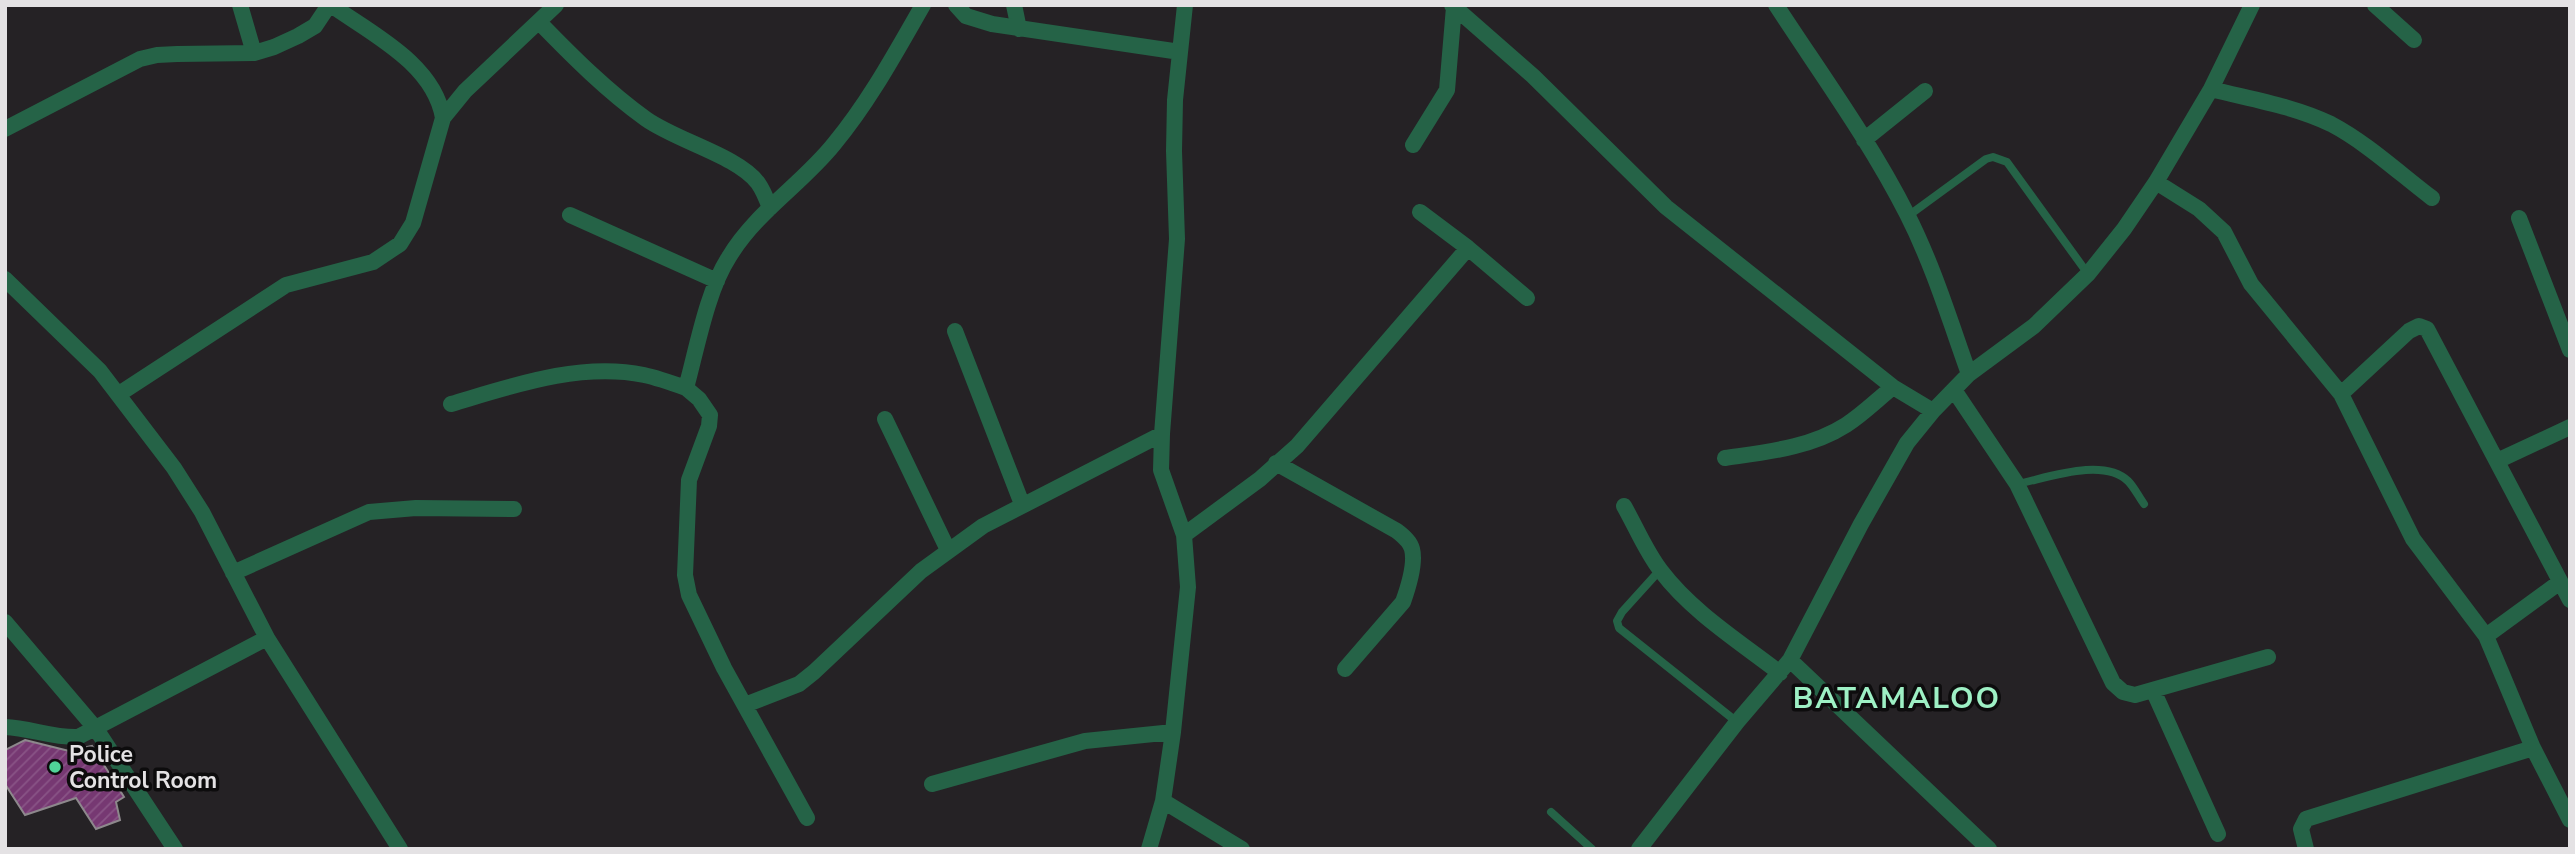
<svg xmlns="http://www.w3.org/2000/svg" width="2575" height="854" font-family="'Nunito Sans',sans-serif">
  <defs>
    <pattern id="building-hatch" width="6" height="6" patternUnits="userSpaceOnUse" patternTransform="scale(1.75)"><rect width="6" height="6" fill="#763872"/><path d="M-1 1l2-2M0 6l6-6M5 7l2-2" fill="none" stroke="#895486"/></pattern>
  </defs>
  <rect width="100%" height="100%" fill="#252225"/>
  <!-- building -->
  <path fill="url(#building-hatch)" stroke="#8d888c" stroke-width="2" d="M25,740l44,11 23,-5 32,51 -8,5 4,18 -24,9 -20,-31 -51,17 -20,-31v-34z"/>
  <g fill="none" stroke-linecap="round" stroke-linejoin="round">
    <!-- lane -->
    <path stroke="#256347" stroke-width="8" d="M1908,216l78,-57 7,-2 14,5 81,112
      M2017,484c30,-6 86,-27 111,-3 6,6 11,16 16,23
      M1660,570l-38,42 -5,9 2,7 118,94
      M1551,812l41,37"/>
    <!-- street -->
    <path stroke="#256347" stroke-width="16" d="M240,5l14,48
      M331,5c41,29 103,59 112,113
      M956,5l10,11 26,8 188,28
      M1014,5l5,24
      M1452,5l81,71 133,131 227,180 40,24
      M1776,5c45,69 94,136 131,209 26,51 43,107 62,160
      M2375,5l39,35
      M539,22c34,35 68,69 107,97 31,22 92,37 112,64 5,7 9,17 12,25
      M2211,89c39,10 83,17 120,35 36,19 68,49 101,74
      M5,129l135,-70 17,-4 20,-1 77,-1 20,-6 24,-11 17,-10 14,-21
      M1864,140l61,-49
      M1413,145l34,-55 7,-83
      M2156,182l43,27 25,23 27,52 90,110 72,145 73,97
      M1420,212l48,36 59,50
      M570,215l147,66
      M2519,218l51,132
      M5,279l95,92 74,97 28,44 65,126 133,211
      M955,331l67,173
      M1954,390l63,94 96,199 10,9 12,3 133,-38
      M119,394l167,-109 87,-23 27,-18 13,-21 30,-105 22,-27 91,-86
      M2341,394l68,-63 10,-5 8,3 143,271
      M451,404c61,-18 128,-42 193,-29 14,3 28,8 42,13
      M885,419l63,131
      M1725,458c41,-6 85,-10 121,-33 17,-11 32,-26 47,-38
      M2497,461l73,-34
      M1276,463l121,68c6,5 13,10 15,18 4,15 -4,39 -9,53l-58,67
      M1624,506c12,21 22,46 37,65 31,41 79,71 119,102
      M1184,535l76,-56 37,-33 171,-198
      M233,573l136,-61 47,-4 98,1
      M2560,582l-74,54 47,112 37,72
      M5,622l91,107 79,120
      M1790,660l199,189
      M2153,690l65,144
      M745,705l54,-21 15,-12 107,-101 62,-45 179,-92
      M5,727c25,1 48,11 73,10l189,-99
      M932,784l153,-43 88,-9
      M1163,801l79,48
      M807,818l-83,-150 -35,-73 -4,-20 4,-95 20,-54 1,-11 -11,-16 -13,-11c11,-40 21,-97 43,-131 27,-45 73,-73 105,-113 35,-42 62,-92 89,-139
      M1149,849l14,-48 10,-69 15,-145 -4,-52 -23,-65 1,-36 15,-195 -3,-88 1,-51 10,-95
      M1639,849l98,-127 53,-62 71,-136 46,-81 26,-32 36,-37 65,-48 54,-52 36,-45 32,-47 55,-93 41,-84
      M2306,849l-5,-20 5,-10 227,-71"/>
  </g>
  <!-- markers -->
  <circle fill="#50d398" stroke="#0d0c0d" stroke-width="2.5" cx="55" cy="767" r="7"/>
  <g text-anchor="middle" stroke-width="7" stroke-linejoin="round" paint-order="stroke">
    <!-- poi labels -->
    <g font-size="23" font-weight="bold" fill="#e4e2e4" stroke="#0d0c0d" text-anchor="start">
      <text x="69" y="762">Police<tspan x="69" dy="26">Control Room</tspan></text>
    </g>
    <!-- district labels -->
    <g font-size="30" font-weight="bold" letter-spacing="2" fill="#9ef0c5" stroke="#0d0c0d">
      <text x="1897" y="708">BATAMALOO</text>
    </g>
  </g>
  <!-- border -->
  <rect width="2575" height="854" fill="none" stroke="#e4e2e4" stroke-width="14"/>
</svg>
